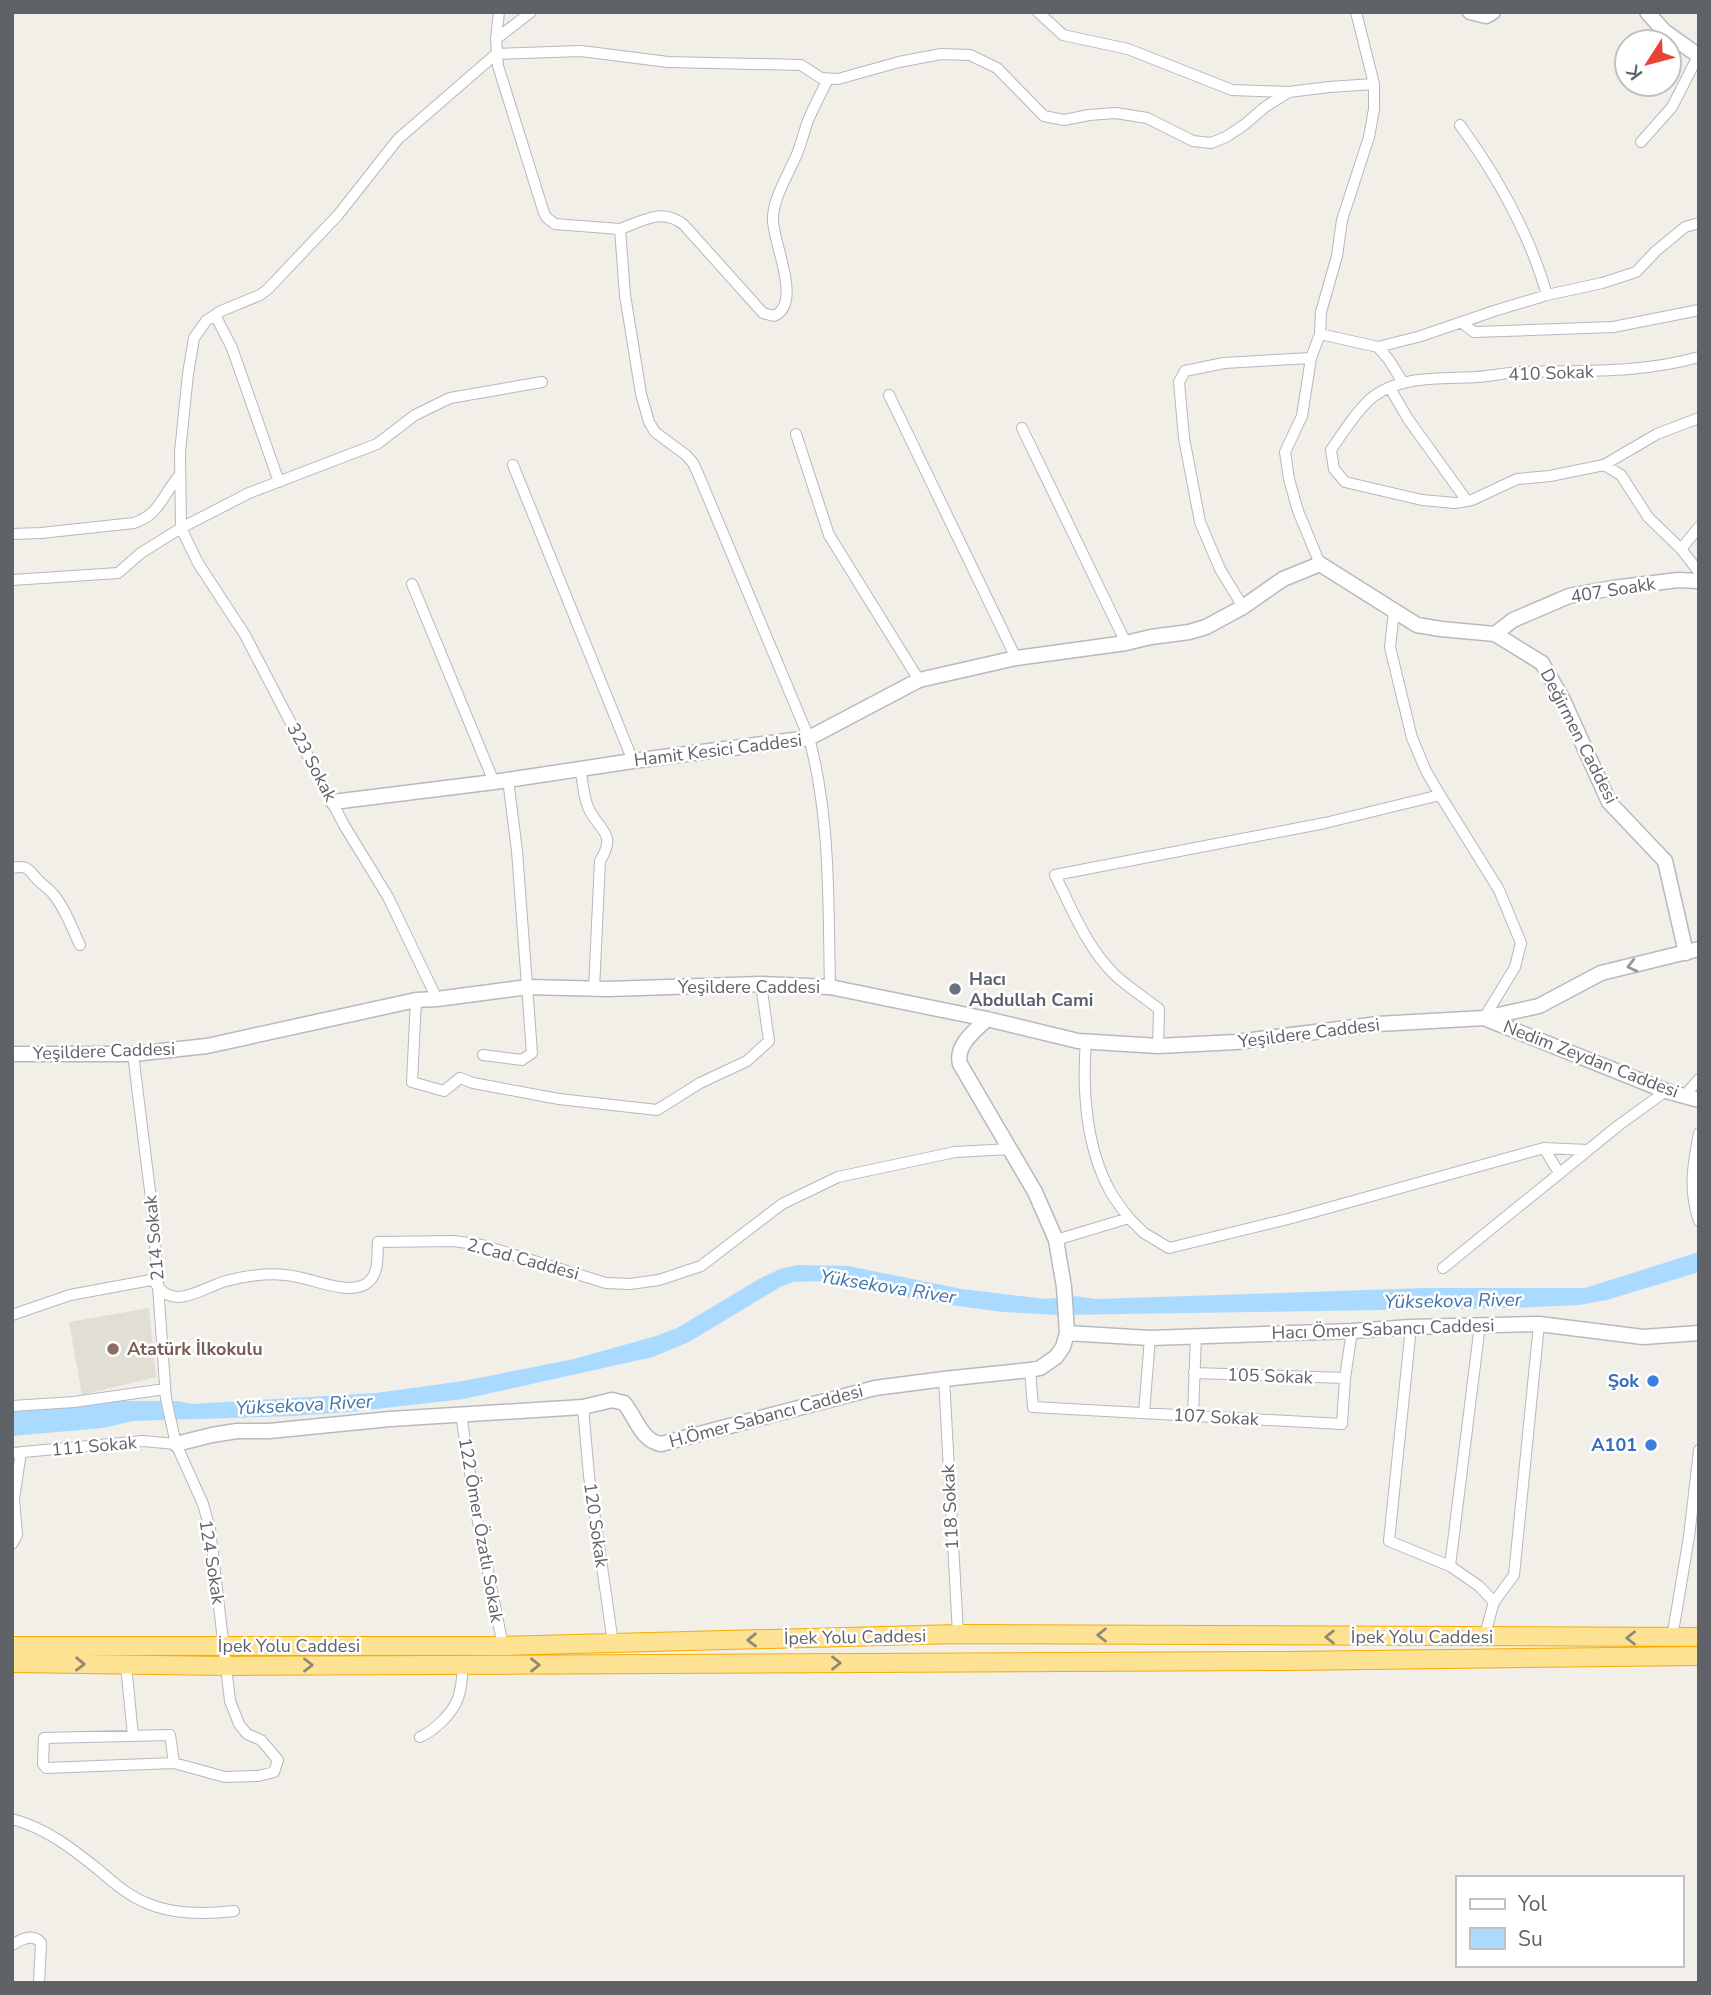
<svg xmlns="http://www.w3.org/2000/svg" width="1711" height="1995" font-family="'Nunito Sans',sans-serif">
  <rect width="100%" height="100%" fill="#f1efe8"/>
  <!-- education -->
  <path fill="#e1ded6" d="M149,1308l7,69 -74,18 -13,-73z"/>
  <!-- water -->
  <path fill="#aadaff" d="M1699,1252v20l-92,28 -28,5 -67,3 -454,7 -55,-3 -53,-7 -130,-24 -27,1 -13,5 -91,55 -36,15 -189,42 -115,13 -57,4 -159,5 -30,7 -91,8v-26l93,-9h72l15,3 184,-11 87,-12 111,-22 82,-23 21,-8 82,-49 21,-10 18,-4 50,1 114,23 83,10 30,-3 21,3 330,-11h159z"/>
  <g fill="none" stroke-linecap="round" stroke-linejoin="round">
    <!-- street casing -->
    <g stroke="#b5b8bc" stroke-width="12">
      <path id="street" d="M499,12l-3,27 2,27 46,147 3,5 8,6 65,5 5,66 16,99 8,28 6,10 31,23 7,8 6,13 110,262c22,81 19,166 21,249
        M1038,12l25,23 65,14 104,41 57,2 40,-5 45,-3
        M496,39l35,-27
        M1460,125c37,51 70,110 87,170
        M1641,142l31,-35 26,-51
        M620,229c23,-8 42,-22 64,-4l79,88 11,3c29,-12 -1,-73 -1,-96 -1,-20 16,-47 24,-66 4,-10 7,-21 10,-31 6,-15 14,-30 21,-44
        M215,315l17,33 47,134
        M1462,323l12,9 139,-5 86,-17
        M1320,334l58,13 11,13 13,21
        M1378,347l43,-11 73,-25 53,-16 55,-12 34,-11 20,-21 29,-24 14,-4
        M1699,357c-60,17 -118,13 -180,15 -14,1 -28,4 -42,5 -34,2 -74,-2 -103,19 -15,11 -32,38 -43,54l3,19 11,13 77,18 33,3 17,-3 45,-21 33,-3 54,-11 17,10 27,42 33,32 18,23
        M1390,388l18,31 59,82
        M889,395l127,263
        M1022,428l104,215
        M796,434l33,101 90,145
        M513,465l120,296
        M1604,465l53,-31 42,-16
        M12,534l29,-1 93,-10c26,-9 28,-27 45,-47
        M1681,549l18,-22
        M1320,564l-22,-53 -9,-32 -4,-27 17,-36 9,-58 9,-24 1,-22 16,-56 5,-36 27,-83 5,-28v-25l-18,-72
        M12,580l106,-7 23,-20 40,-25 68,-35 128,-49 38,-29 35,-17 92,-16
        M412,584l82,198
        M1243,607l-23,-38 -20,-47 -16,-84 -5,-56 6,-11 39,-8 87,-5
        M1394,612l-4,35 22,91 14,33 14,24 59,95 22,53 -6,24 -31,51
        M580,768c3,13 3,27 8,39 10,24 30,25 12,54l-6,128
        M12,868c18,-4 17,4 28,14 4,4 9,7 13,12 12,14 19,34 27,51
        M437,999l-49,-102 -44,-72 -99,-190 -47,-72 -17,-35 -1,-76 8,-78 6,-36 12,-17 15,-10 39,-16 8,-6 70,-74 60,-76 98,-85 85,-3 87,11 133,3 20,13 17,1 61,-17 42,-8 29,1 27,13 47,48 20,4 25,-5 27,-2 31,5 46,23 18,2 15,-6 18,-12 21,-18 24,-15
        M416,1000l-4,82 32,9 16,-13 13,5 86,16 98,11 43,-27 47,-22 22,-20 -8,-57
        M1086,1041c-4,49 0,106 24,150 5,9 12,18 19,27
        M1158,1046l1,-37c-14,-11 -31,-22 -44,-34 -28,-27 -43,-66 -60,-100l270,-52 115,-28
        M133,1054l20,161 13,184 10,45 27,60 7,25 20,172 9,23 8,10 14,6 17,20 -4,12 -16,4 -33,1 -51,-14 -128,5 -3,-4 1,-26 126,-3 4,28
        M483,1055l39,5 10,-7 -15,-202 -9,-72
        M1685,1095l14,-16
        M1699,1133c-6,32 -11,56 0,88
        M1544,1148l15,25
        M1056,1240l73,-22 15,15 25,15 123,-30 252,-70 44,2
        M1443,1268l176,-143 47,-34
        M12,1315l58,-20 81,-15 3,1c19,32 47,7 72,0 17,-5 41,-8 59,-6 23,1 58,20 79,10 16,-8 13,-28 14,-43l76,-1 28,4 124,38 24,1 29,-4 42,-14 81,-62 56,-27 117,-25 56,-3
        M1480,1325l-30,241 29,20 15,16 -10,36
        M1411,1327l-22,214 61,25
        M1030,1370l3,37 309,17 3,-46 7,-47
        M1194,1373l151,5
        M944,1379l14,255
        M12,1406l62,-4 91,-13
        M583,1407l6,69 24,167
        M1144,1413l6,-75
        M461,1414l14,93 28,139
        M1193,1415l3,-80
        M12,1453l131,-12 33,3
        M12,1544l5,-9 -3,-36 7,-47
        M1494,1602l20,-27 25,-251
        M1672,1638l17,-101 10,-87
        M126,1665l7,71
        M420,1737c14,-6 33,-24 38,-39 4,-10 4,-23 5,-33
        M12,1819c34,9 61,30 88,52 15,13 30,26 49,33 26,11 58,10 85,7
        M12,1945c9,-6 22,-12 29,-2l-2,40"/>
    </g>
    <!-- secondary casing -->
    <g stroke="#b6babf" stroke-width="17">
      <path id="secondary" d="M1470,12l16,4 7,-4
        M1647,12l17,19 35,25
        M1495,634l18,-14 56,-24 44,-8 65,-8 21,1
        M333,802l161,-20 139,-21 176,-23 110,-58 97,-22 110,-15 25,-6 38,-5 17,-5 37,-20 40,-28 37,-15 97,61 24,4 54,5 47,29 21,37 46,102 56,59 21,92
        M1484,1018l182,73 33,9
        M12,1054h121l74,-8 209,-46 21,-1 91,-12 80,2 153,-5 69,3 157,32 91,22 80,5 78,-4 142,-18 106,-6 55,-12 62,-33 98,-24
        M1067,1333l83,5 202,-7 59,-4 128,-3 104,13 56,-4
        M176,1444l36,-9 25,-4h32l121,-12 193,-12 29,-7 12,3c12,14 17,38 37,41l214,-56 69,-9 86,-9 10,-2 16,-11 7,-10 4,-14 -3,-46 -8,-47 -21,-48 -75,-128c-5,-19 15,-33 27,-45"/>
    </g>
    <!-- highway casing -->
    <g stroke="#f9ab00" stroke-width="20">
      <path id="highway" d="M12,1646h491l455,-12 741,3
        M12,1663l214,3 1061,-5 412,-5"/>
    </g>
    <!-- street -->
    <use href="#street" stroke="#fff" stroke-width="10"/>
    <!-- secondary -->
    <use href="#secondary" stroke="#fff" stroke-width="14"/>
    <!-- highway -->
    <use href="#highway" stroke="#fde293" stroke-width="18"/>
  </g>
  <!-- one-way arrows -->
  <defs><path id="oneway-chevron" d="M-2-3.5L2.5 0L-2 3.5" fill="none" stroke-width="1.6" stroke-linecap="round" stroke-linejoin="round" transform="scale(1.75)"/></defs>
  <use stroke="#979a9d" href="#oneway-chevron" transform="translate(1632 966) rotate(166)"/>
  <g stroke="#8e8975">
    <use href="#oneway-chevron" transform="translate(1102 1635) rotate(-180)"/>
    <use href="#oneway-chevron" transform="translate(1330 1637) rotate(-180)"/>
    <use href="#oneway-chevron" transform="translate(1631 1638) rotate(-180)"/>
    <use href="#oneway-chevron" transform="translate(752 1640) rotate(179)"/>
    <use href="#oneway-chevron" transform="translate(836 1663)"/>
    <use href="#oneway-chevron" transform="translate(80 1664) rotate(1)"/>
    <use href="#oneway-chevron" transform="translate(308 1665)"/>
    <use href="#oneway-chevron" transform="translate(535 1665)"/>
  </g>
  <!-- markers -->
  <circle fill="#6b7280" stroke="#fff" stroke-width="2.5" cx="955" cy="989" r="7"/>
  <circle fill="#8d6e63" stroke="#fff" stroke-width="2.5" cx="113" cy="1349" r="7"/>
  <g fill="#3f7fe0" stroke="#fff" stroke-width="2.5">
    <circle cx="1653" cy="1381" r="7"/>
    <circle cx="1651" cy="1445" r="7"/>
  </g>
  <g text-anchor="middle" stroke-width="5" stroke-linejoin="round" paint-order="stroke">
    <!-- street labels -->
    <g font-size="18" fill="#5f6368" stroke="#fff">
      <text transform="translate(1551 373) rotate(-2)" y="6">410 Sokak</text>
      <text transform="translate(1613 590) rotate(-9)" y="6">407 Soakk</text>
      <text transform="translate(1579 736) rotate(63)" y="6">Değirmen Caddesi</text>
      <text transform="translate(718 750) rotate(-7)" y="6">Hamit Kesici Caddesi</text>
      <text transform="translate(312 762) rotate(62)" y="6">323 Sokak</text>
      <text x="749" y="993">Yeşildere Caddesi</text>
      <text transform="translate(1309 1033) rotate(-7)" y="6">Yeşildere Caddesi</text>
      <text transform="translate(104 1051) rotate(-2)" y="6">Yeşildere Caddesi</text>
      <text transform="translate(1591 1059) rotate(21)" y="6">Nedim Zeydan Caddesi</text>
      <text transform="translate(154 1238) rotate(-95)" y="6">214 Sokak</text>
      <text transform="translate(523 1259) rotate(15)" y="6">2.Cad Caddesi</text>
      <text transform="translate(1383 1329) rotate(-2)" y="6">Hacı Ömer Sabancı Caddesi</text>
      <text transform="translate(1270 1376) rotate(2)" y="6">105 Sokak</text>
      <text transform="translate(766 1416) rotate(-15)" y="6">H.Ömer Sabancı Caddesi</text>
      <text transform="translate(1216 1417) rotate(3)" y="6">107 Sokak</text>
      <text transform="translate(94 1446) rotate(-5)" y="6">111 Sokak</text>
      <text transform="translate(950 1507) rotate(-93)" y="6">118 Sokak</text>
      <text transform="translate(596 1525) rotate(82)" y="6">120 Sokak</text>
      <text transform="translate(481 1530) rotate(80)" y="6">122 Ömer Özatlı Sokak</text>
      <text transform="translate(212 1562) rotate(81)" y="6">124 Sokak</text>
      <text transform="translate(855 1637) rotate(-1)" y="6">İpek Yolu Caddesi</text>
      <text x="1422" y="1643">İpek Yolu Caddesi</text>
      <text x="289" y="1652">İpek Yolu Caddesi</text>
    </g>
    <!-- worship labels -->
    <g font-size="18" font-weight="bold" fill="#5b616d" stroke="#fff" text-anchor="start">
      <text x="969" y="985">Hacı<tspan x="969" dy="21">Abdullah Cami</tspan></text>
    </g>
    <!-- education labels -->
    <g font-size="18" font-weight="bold" fill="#785e54" stroke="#fff" text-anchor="start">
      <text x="127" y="1355">Atatürk İlkokulu</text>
    </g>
    <!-- shop labels -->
    <g font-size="18" font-weight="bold" fill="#366cbe" stroke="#fff" text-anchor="end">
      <text x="1639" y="1387">Şok</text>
      <text x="1637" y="1451">A101</text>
    </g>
    <!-- water labels -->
    <g font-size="19" font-style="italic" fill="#4174aa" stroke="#fff">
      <text transform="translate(888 1286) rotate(9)" y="7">Yüksekova River</text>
      <text transform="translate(1453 1300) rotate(-1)" y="7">Yüksekova River</text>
      <text transform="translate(304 1404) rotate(-3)" y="7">Yüksekova River</text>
    </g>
  </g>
  <!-- border -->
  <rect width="1711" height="1995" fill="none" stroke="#5f6368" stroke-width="28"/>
  <!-- legend -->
  <rect x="1456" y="1876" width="228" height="91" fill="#ffffff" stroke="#bfc1c3" stroke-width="2"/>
  <rect x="1470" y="1899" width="35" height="10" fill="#ffffff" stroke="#bfc1c3" stroke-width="2"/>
  <text x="1518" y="1911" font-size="21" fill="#5f6368">Yol</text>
  <rect x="1470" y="1928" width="35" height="21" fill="#aadaff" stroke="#bfc1c3" stroke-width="2"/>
  <text x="1518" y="1946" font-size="21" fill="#5f6368">Su</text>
  <!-- north arrow -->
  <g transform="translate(1648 63) rotate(234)"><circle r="33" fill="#ffffff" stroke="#bfc1c3" stroke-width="2"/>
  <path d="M0-5L12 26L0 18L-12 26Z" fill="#ea4335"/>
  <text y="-10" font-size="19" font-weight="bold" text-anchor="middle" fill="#5f6368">K</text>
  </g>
</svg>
